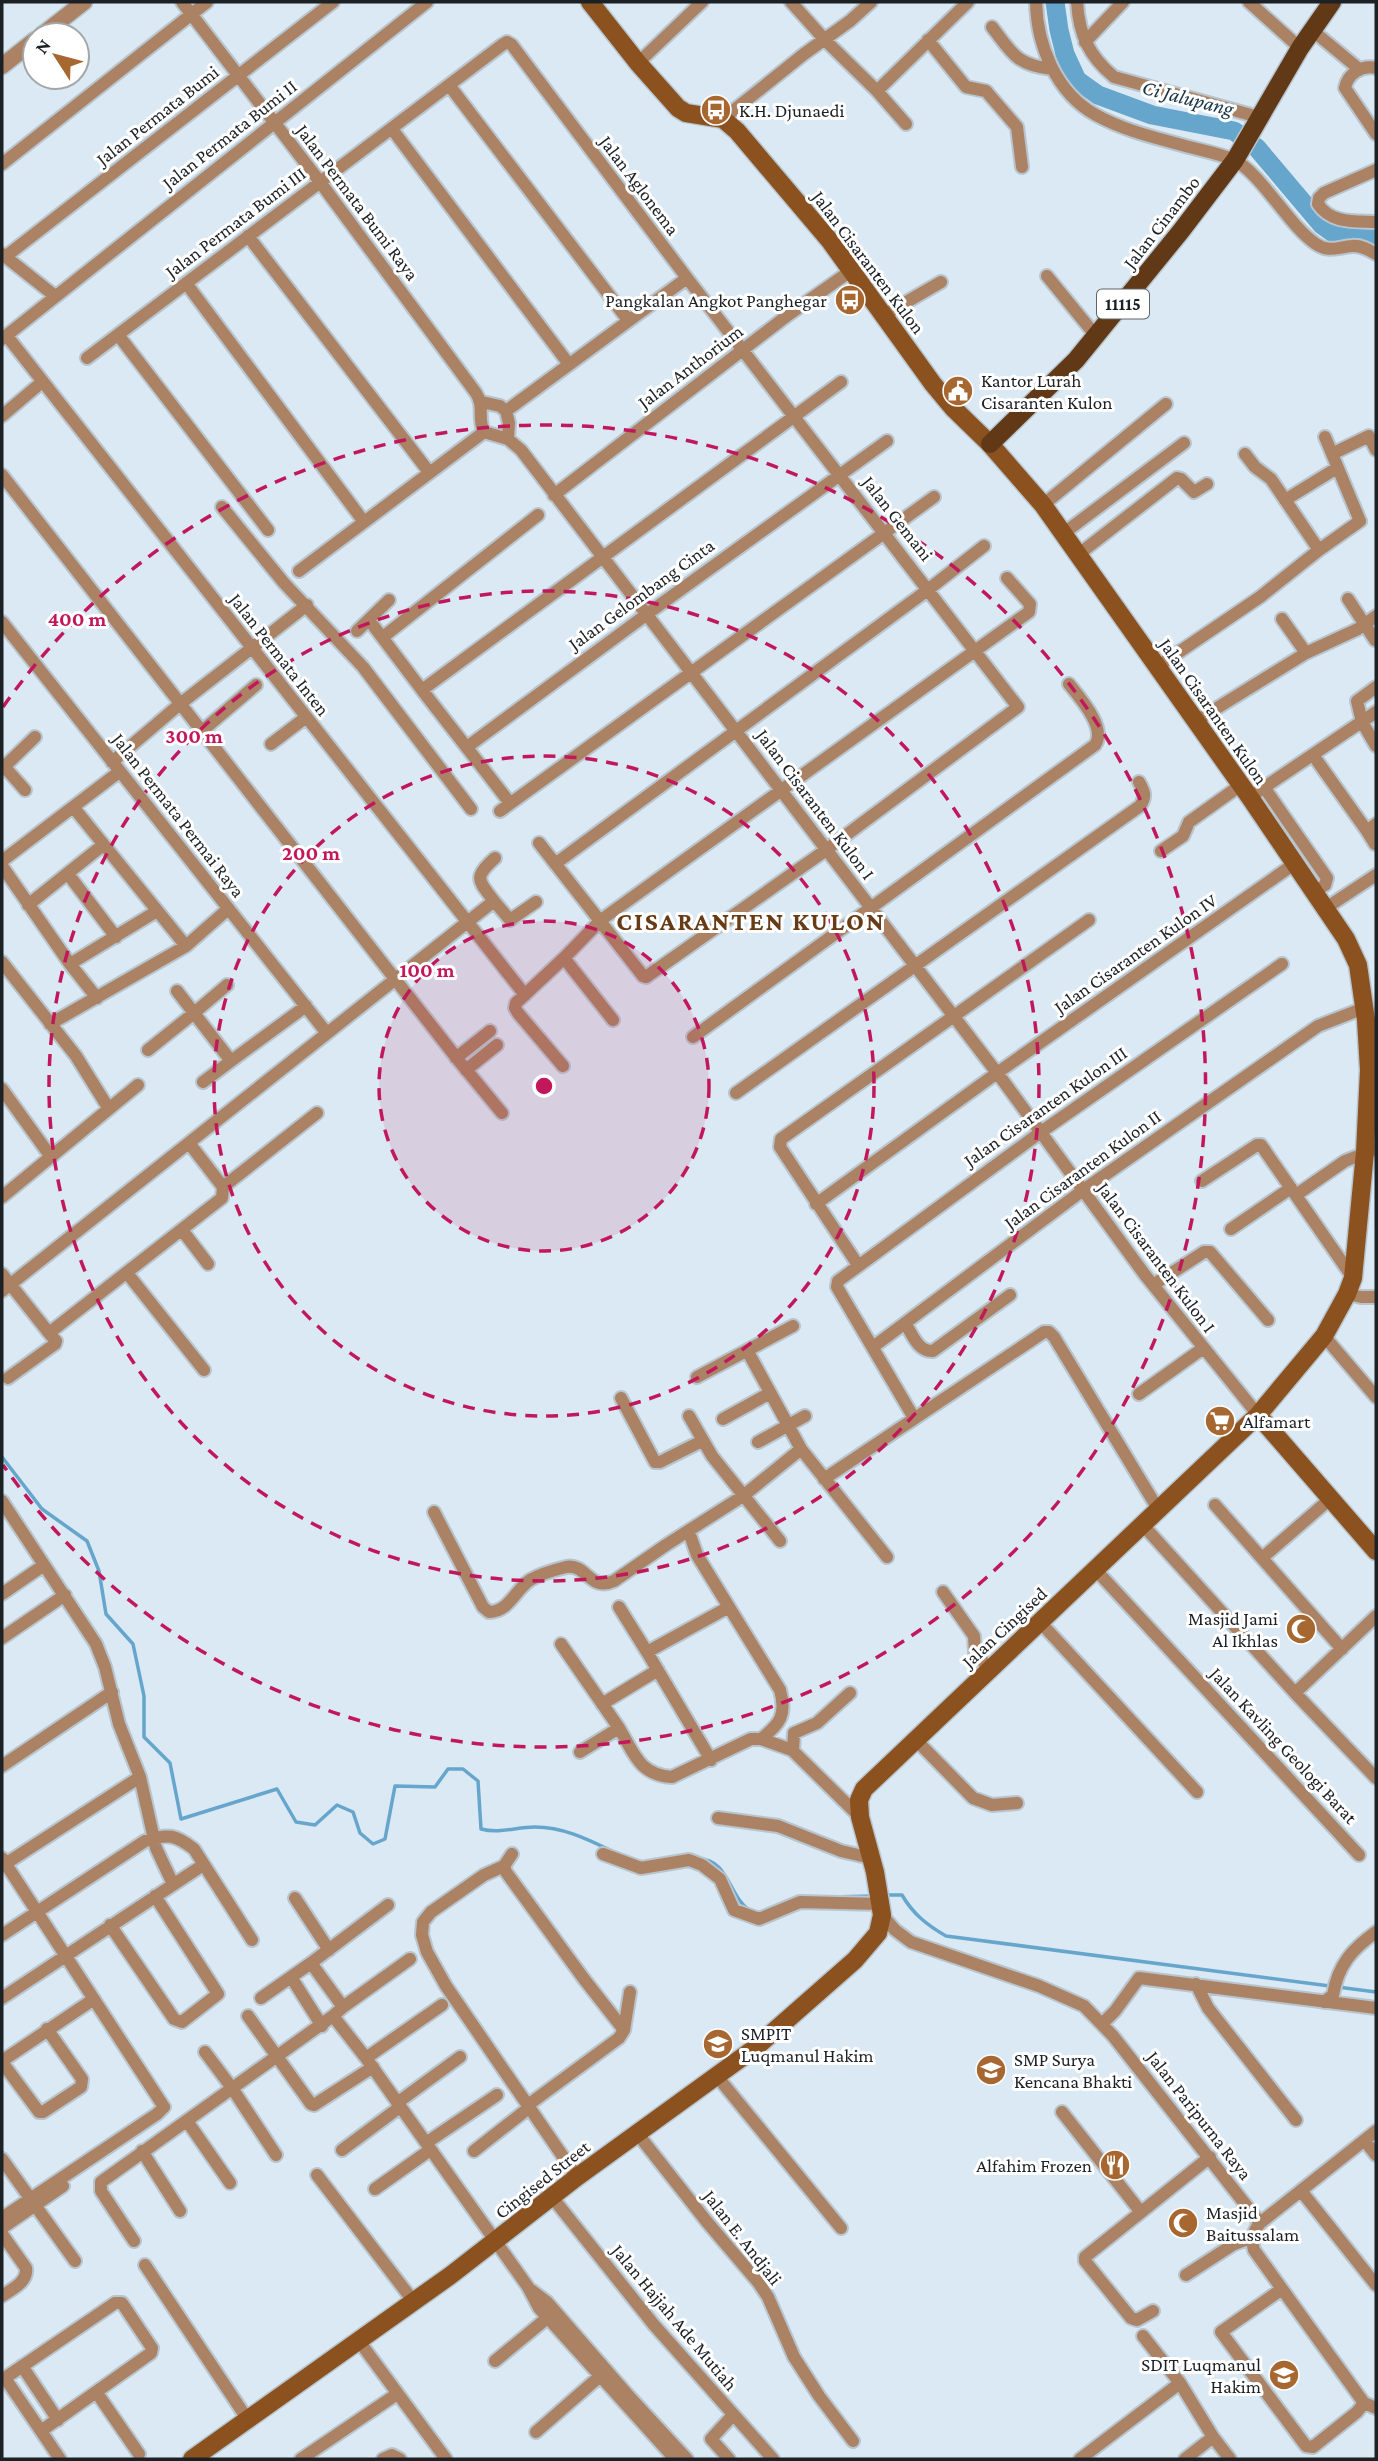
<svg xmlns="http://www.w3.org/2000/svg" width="1378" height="2461" font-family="'Crimson Pro',serif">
  <rect width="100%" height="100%" fill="#dae9f3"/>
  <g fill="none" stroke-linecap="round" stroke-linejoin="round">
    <!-- stream -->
    <path stroke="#66a5cc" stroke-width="3.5" d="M2,1457l40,52 45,32 12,30 7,43 27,30 11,52v41l26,26 11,56 96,-30 19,33 19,3 22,-20 16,7 7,21 13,11 12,-5 10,-53 40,1 13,-18h15l15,12 3,48c19,5 35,-2 54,-2 29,0 54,13 79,25
      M699,1859c29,0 30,37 50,51
      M885,1895h17c11,19 25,30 44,41l430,56
      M829,1897l45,-1"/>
    <!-- river -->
    <path stroke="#66a5cc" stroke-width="19" d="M1055,2l4,28 6,24 12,26 21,15 54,20 82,16 23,17 65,77 14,10 40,1"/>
    <!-- minor casing -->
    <g stroke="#b8c5ce" stroke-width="16">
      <path id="minor" d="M182,2l138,180 156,211c9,14 1,25 8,39
        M791,2l34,38 52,51 91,-89
        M1036,2c1,43 20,91 60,113 27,15 57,22 86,30 17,5 36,8 52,15 27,13 54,65 82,84 13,9 22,3 36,2 9,-1 17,4 24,8
        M1077,2c2,33 12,54 37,75l148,41
        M1249,2l51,46
        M992,27c20,26 24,38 60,42
        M1312,30l47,39
        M928,40l38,47 20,4 31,36 5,40
        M1085,42l38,-40
        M638,63l64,-61
        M1376,68c-14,-3 -28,5 -31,20l31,46
        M449,85l179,235
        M877,91l29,33
        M723,119l81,-65 46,-33 21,-19
        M392,129l176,234
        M2,164l205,-162
        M1376,170l-52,23 -5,5 -1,6c13,20 37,17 58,18
        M248,236l181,236
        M2,254l53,42
        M5,257l328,-255
        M1047,276l49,60
        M186,283l178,239
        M884,315l57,-33
        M7,336l518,659
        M119,336l149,194
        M2,339l425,-337
        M87,358l415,-313 5,-3 5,3 175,233 331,429 -192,143 -180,127 -3,-1 -104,-133
        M482,402l18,4 6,5 181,-133
        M506,411l3,12 -1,16
        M2,416l40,-34
        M484,432l24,7 13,11 483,632 141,193 113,140
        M1338,451l31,-15 7,14
        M2,475l457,586 43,52
        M554,495l234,-180 64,-45
        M1285,500l52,-32
        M1043,505l123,-101
        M222,507l62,76 79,84 108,142
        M1064,533l120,-90
        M1319,550l41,-29 -35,-84
        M1079,554l98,-76 4,1 13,13 13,-8
        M299,571l185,-139
        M1348,599l27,41
        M369,620l53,70
        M2,622l324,410
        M357,631l32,-31
        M383,637l155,-122
        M1306,653l52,-24 18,-13
        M1157,667l103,-70 59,-47 -48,-71 -16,-12 -10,-13
        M1376,687l-19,14 5,21 14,24
        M1196,721l110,-68 -24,-34
        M202,731l54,-46
        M271,744l34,-26
        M467,747l187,-138 233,-168
        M1313,755l54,76 9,-7
        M112,762l68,-58 127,-99
        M2,764l23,26
        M2,769l33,-32
        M1264,787l63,91 -2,7 -11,7
        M1250,797l126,-85
        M510,803l-88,-113 419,-308
        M74,808l112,138
        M500,811l434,-314
        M1367,831l8,13
        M1161,851l22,-15 6,-14 52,-37
        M2,861l117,-89
        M555,864l374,-275 55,-43
        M2,866l68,98 27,34
        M68,874l48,63
        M494,901l16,19 26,-18
        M28,905l75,-60
        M1326,908l50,-33
        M564,958l49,62
        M2,962l74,94 33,53
        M70,964l87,-53
        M177,991l17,22 33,-28
        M50,1024l136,-78 42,-37
        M693,1037l402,-292c12,-17 -15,-47 -26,-61
        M148,1050l46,-37 37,48 75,-55
        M456,1058l34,-27
        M563,1066l-45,-53 -3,-5 1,-5 48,-45 37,-38 428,-308 1,-8 -23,-26
        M466,1070l31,-25
        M203,1082l28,-21
        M2,1089l49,68
        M736,1093l404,-287c7,-10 4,-15 -1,-24
        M1202,1181l55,-36h4l92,133
        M223,1187l94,-74
        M1296,1195l49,-34 31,-12
        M2,1197l136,-112
        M816,1204l181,-131 297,-209
        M1231,1229l60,-41
        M182,1230l26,34
        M858,1265l-78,-118 1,-8 308,-219
        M127,1273l77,97
        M2,1274l47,59
        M1153,1285l51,-33h6l58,68
        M2,1291l492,-390c-16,-21 -21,-23 1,-43
        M1347,1294l14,3h15
        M905,1323c7,11 13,29 28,28l77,-56
        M1324,1336l52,61
        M873,1347l209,-156 236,-165 46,-18
        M748,1352l53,97 86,108
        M697,1377l96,-51
        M8,1378l47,-34 1,-3 -7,-8 173,-135 1,-11 -34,-44
        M1139,1394l63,-45
        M621,1398l34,64h5l42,-21
        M689,1416l23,40 68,85
        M914,1418l-77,-131 1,-6 203,-149 241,-168
        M723,1419l47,-26
        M758,1442l47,-26
        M824,1479l220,-147h5l5,5 104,172
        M2,1501l94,143 9,23 14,57 21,53 16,71 17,36
        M1215,1505l127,144
        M434,1512l49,95 6,5c20,0 26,-22 41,-32 10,-6 24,-10 36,-13 21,-4 23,25 48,14l52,-36 77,-49 58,-47
        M1142,1524l153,169 81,85
        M689,1532l8,23 83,135c7,25 0,34 -19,49
        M1262,1558l68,-59
        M1095,1569l264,286
        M943,1592l31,44 1,16 15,18
        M2,1594l42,-29
        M619,1607l28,45
        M1040,1622l157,170
        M2,1638l63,-43
        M561,1644l58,84
        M1295,1693l81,-77
        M602,1704l56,-34
        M915,1739l58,59 19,7 25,-2
        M793,1751l1,-18 23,-10 33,-30
        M580,1752l39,-24c15,25 20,47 53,49l79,-38h10l31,11 68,67
        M711,1760l-64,-108 82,-45
        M2,1766l110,-74
        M718,1818l60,8 63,25 30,7
        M512,1854l-8,12 2,6 78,107 40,51
        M603,1854l38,14 48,-8 13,5 18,14 14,31 25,9 41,-17 80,2
        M2,1858l162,249 -7,7 -155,104
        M2,1866l138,-89
        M504,1866l-20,9 -53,37 -8,10 -1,13 5,17 19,34 131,191
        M295,1898l34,52
        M388,1905l-77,58 32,44 -10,9 33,42 162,229 11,21 136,151
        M882,1915l13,15 16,12 128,44 45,20 29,30 147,187
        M110,1925l64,94 8,3 36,-28 -63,-98
        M2,1935l143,-94c23,-8 31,-6 49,8l58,91
        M311,1963l-20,14 31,49
        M1196,1984l12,24 88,112
        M2,1998l201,-133
        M261,1998l30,-21
        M1324,2002l9,-7c5,-30 19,-46 43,-63
        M343,2007l67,-48
        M248,2016l63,88 3,1 59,-38
        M1102,2024l13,-13 24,-33 237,30
        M205,2052l27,36 44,67
        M366,2058l76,-53
        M2,2061l92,-62
        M2,2062l37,50h4l38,-25 1,-8 -35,-50
        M716,2075l125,153
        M397,2103l63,-46
        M528,2105l91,-67 5,-8 6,-38
        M1062,2112l78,99
        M187,2121l43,62
        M1376,2131l-116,92c-7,9 -9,16 -6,27l110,153 12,5
        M637,2133l70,89 51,60 10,15 26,60 25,39 34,45
        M1365,2141l11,14
        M426,2143l71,-48
        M342,2150l58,-43
        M142,2151l38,60
        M474,2151l56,-44
        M2,2159l73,102
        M317,2175l97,127
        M375,2189l55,-39
        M1302,2192l74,93
        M552,2197l102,128 119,134
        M2,2228l61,-42
        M2,2234l24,34c2,14 -14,21 -24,28
        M134,2241l-33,-50v-9l232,-166
        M145,2265l103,155
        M1186,2275l48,-31 19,-7
        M1282,2289l-61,43 85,114 7,1 44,-35 7,-9
        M531,2290l16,12 80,92 60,65
        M1153,2311l-16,9 -6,-2 -46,-57v-4l125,-100
        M1143,2336l37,47 33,54 17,22
        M359,2341l87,118
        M495,2361l57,-47
        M22,2366l36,54
        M5,2378l55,81
        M2,2380l113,-77h7l30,45 -1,5 -110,78
        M97,2393l42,61
        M536,2432l63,-55
        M301,2459l96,-65
        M383,2459l9,-4 8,4
        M729,2459l-18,-20 22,-24
        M1080,2459l100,-76
        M1185,2459l28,-22"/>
    </g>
    <!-- tertiary casing -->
    <g stroke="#b8c5ce" stroke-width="19">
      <path id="tertiary" d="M42,35l42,-33
        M2,66l33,-26"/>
    </g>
    <!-- secondary casing -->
    <g stroke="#b8c5ce" stroke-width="21">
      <path id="secondary" d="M1258,1415l118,136
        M192,2459l259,-184 126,-98 178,-129 100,-88 23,-27 4,-18 -7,-43 -15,-55 -1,-17 5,-11 394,-374 66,-79 23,-42 6,-16 12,-126 4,-82 -3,-50 -8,-55 -12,-26 -95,-140 -208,-294 -53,-61 -37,-36 -20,-24 -103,-143 -93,-110 -14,-12 -37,-6 -8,-5 -40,-45 -48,-61"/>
    </g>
    <!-- primary casing -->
    <g stroke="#b8c5ce" stroke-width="21">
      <path id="primary" d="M990,444l86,-84 105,-129 54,-71 65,-112 32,-46"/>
    </g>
    <!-- minor -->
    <use href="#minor" stroke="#ab8264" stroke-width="12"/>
    <!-- tertiary -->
    <use href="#tertiary" stroke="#ab8264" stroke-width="16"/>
    <!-- secondary -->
    <use href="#secondary" stroke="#8b511e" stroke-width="18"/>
    <!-- primary -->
    <use href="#primary" stroke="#613916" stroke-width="18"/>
  </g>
  <!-- distance rings -->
  <circle cx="544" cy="1086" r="165" fill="#c2185b" fill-opacity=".12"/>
  <g fill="none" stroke="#c2185b" stroke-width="3.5" stroke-dasharray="12 9">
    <circle cx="544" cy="1086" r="165"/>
    <circle cx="544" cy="1086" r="330"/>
    <circle cx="544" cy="1086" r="495"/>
    <path d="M3 707A661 661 0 1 1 3 1465"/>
  </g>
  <!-- icons -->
  <defs>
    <g id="bus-disc" transform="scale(1.575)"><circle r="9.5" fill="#a76730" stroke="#fff"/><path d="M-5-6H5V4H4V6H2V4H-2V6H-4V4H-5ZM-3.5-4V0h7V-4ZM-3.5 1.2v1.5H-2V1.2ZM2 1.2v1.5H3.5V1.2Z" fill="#fff"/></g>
    <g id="civic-disc" transform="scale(1.575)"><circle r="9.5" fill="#a76730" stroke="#fff"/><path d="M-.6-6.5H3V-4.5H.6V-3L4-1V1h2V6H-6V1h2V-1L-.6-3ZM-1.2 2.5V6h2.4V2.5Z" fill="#fff"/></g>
    <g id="supermarket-disc" transform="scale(1.575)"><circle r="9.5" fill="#a76730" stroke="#fff"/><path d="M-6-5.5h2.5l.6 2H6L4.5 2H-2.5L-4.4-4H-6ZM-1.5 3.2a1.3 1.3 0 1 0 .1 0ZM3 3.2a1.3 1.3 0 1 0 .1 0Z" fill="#fff"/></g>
    <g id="mosque-disc" transform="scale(1.575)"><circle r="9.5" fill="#a76730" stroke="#fff"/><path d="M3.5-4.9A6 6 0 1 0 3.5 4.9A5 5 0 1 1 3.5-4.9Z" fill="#fff"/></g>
    <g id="school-disc" transform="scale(1.575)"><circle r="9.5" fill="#a76730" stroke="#fff"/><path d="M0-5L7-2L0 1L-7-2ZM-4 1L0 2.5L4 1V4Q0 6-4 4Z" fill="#fff"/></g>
    <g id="restaurant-disc" transform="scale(1.575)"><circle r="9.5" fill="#a76730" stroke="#fff"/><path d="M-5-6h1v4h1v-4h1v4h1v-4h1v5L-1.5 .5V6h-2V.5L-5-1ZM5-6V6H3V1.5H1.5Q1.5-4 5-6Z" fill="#fff"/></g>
  </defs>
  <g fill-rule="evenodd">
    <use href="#bus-disc" x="716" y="110"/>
    <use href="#bus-disc" x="850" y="300"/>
    <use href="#civic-disc" x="958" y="391"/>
    <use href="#supermarket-disc" x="1220" y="1421"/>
    <use href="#mosque-disc" x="1301" y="1629"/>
    <use href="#school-disc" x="718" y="2044"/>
    <use href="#school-disc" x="991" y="2070"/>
    <use href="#restaurant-disc" x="1115" y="2165"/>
    <use href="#mosque-disc" x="1183" y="2223"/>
    <use href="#school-disc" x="1284" y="2375"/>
  </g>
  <g text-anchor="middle" stroke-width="6" stroke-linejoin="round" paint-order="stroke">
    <!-- shield labels -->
    <rect fill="#fff" stroke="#606466" stroke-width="2" x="1097" y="289.5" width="52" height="29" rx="5"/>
    <g font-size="18" font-weight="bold" fill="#1c2125">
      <text x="1123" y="310">11115</text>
    </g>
    <!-- poi labels -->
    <g font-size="19" fill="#1c2125" stroke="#fff" text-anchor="start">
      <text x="739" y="117">K.H. Djunaedi</text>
      <text x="827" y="307" text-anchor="end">Pangkalan Angkot Panghegar</text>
      <text x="981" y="387">Kantor Lurah<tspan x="981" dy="22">Cisaranten Kulon</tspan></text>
      <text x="1243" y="1428">Alfamart</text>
      <text x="1278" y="1625" text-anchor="end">Masjid Jami<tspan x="1278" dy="22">Al Ikhlas</tspan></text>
      <text x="741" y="2040">SMPIT<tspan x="741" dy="22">Luqmanul Hakim</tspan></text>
      <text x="1014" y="2066">SMP Surya<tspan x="1014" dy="22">Kencana Bhakti</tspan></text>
      <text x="1092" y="2172" text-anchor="end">Alfahim Frozen</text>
      <text x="1206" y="2219">Masjid<tspan x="1206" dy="22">Baitussalam</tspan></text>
      <text x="1261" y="2371" text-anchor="end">SDIT Luqmanul<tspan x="1261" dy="22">Hakim</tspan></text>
    </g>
    <!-- street labels -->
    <g font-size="19" fill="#1c2125" stroke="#fff">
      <text transform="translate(157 115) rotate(-38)" y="7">Jalan Permata Bumi</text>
      <text transform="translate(229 134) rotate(-38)" y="7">Jalan Permata Bumi II</text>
      <text transform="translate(640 185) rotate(53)" y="7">Jalan Aglonema</text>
      <text transform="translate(358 202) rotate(53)" y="7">Jalan Permata Bumi Raya</text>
      <text transform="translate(235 222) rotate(-37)" y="7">Jalan Permata Bumi III</text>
      <text transform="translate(1161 222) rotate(-52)" y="7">Jalan Cinambo</text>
      <text transform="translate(869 262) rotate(53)" y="7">Jalan Cisaranten Kulon</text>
      <text transform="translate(690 366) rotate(-37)" y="7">Jalan Anthorium</text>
      <text transform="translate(898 518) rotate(52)" y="7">Jalan Gemani</text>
      <text transform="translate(641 594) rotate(-36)" y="7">Jalan Gelombang Cinta</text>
      <text transform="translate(280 654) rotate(52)" y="7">Jalan Permata Inten</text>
      <text transform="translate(1214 711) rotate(55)" y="7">Jalan Cisaranten Kulon</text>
      <text transform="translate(816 804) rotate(53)" y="7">Jalan Cisaranten Kulon I</text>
      <text transform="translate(179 815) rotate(52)" y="7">Jalan Permata Permai Raya</text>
      <text transform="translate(1135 953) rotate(-35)" y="7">Jalan Cisaranten Kulon IV</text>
      <text transform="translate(1045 1106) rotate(-35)" y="7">Jalan Cisaranten Kulon III</text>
      <text transform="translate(1082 1169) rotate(-36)" y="7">Jalan Cisaranten Kulon II</text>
      <text transform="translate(1157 1257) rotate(53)" y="7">Jalan Cisaranten Kulon I</text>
      <text transform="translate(1004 1627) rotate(-43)" y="7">Jalan Cingised</text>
      <text transform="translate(1284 1745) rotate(47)" y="7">Jalan Kavling Geologi Barat</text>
      <text transform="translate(1200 2115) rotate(52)" y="7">Jalan Paripurna Raya</text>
      <text transform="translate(542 2179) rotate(-38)" y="7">Cingised Street</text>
      <text transform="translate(743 2237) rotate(52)" y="7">Jalan E. Andjali</text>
      <text transform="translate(675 2317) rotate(50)" y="7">Jalan Hajjah Ade Mutiah</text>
    </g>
    <!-- water labels -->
    <g font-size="21" font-style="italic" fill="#163344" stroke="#fff">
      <text transform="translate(1188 98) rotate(14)" y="7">Ci Jalupang</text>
    </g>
    <!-- district labels -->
    <g font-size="26" font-weight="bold" letter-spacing="2" fill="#673b15" stroke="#fff">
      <text x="751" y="930">CISARANTEN KULON</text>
    </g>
  </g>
  <circle cx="544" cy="1086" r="10" fill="#c2185b" stroke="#fff" stroke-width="3.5"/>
  <g font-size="21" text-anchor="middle" font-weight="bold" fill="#c2185b" stroke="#fff" stroke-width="6" stroke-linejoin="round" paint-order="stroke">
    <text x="77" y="626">400 m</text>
    <text x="194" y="743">300 m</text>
    <text x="311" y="860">200 m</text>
    <text x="427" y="977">100 m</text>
  </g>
  <!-- border -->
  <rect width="1378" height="2461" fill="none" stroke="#1c2125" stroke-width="7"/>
  <!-- north arrow -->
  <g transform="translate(56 56) rotate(306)"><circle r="33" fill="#ffffff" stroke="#a4a6a8" stroke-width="2"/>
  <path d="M0-5L12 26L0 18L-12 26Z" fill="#a76730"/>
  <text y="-10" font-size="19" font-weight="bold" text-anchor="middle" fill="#1c2125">N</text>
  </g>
</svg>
